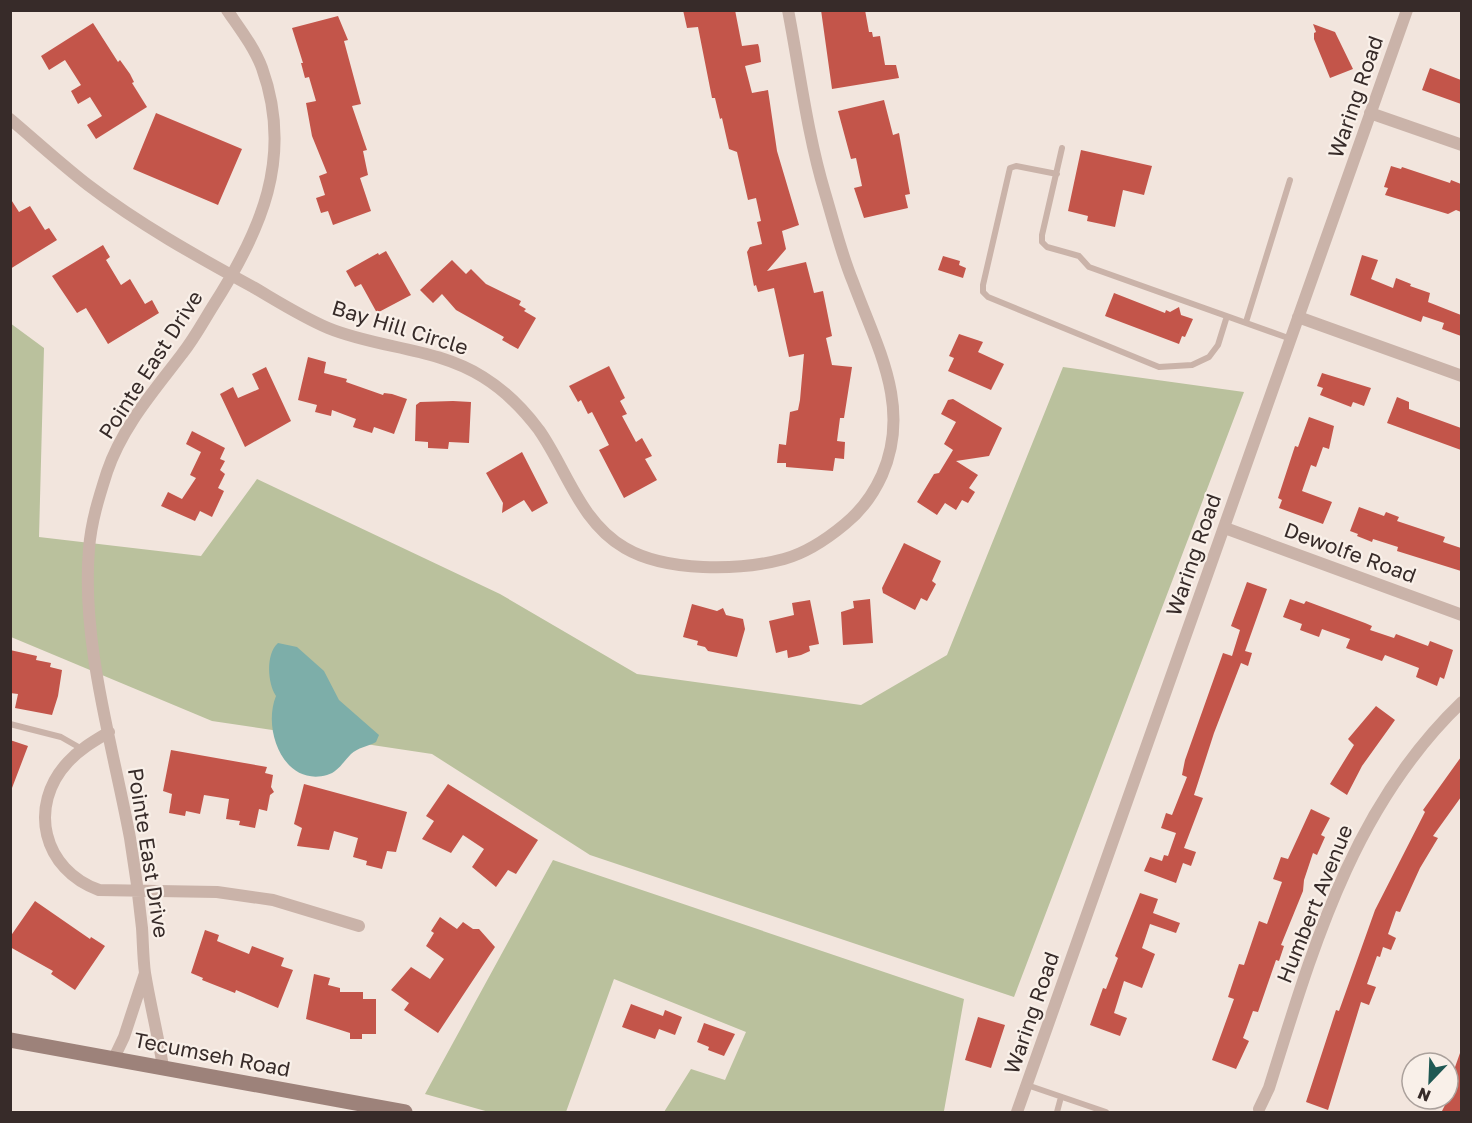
<svg xmlns="http://www.w3.org/2000/svg" width="1472" height="1123" font-family="'Golos Text',sans-serif">
  <rect width="100%" height="100%" fill="#f2e5dd"/>
  <!-- green -->
  <path fill="#bac19d" d="M10,323l34,25 -5,189 162,19 56,-77 243,115 137,80 224,31 86,-50 116,-288 181,25 -230,605 -424,-142 -158,-101 -220,-33 -201,-84z
    M553,860l411,139 -20,112 -280,1 27,-43 34,11 21,-48 -132,-53 -48,133h-77l-64,-18z"/>
  <!-- water -->
  <path fill="#7daea9" d="M278,643l19,4 27,24 15,29 40,35 -3,7c-7,4 -19,6 -25,12 -8,8 -13,18 -24,21 -43,12 -65,-45 -51,-79 -9,-13 -10,-43 2,-53z"/>
  <!-- building -->
  <path fill="#c3554a" d="M683,10h52l7,36 16,-2 1,3 2,15 -16,4 7,27 16,-3 9,61 22,74 -17,6 4,18 -19,22 39,-9 8,31 9,-2 9,45 -6,2 6,27 20,2 -8,51h-4l-3,23 8,1 -1,17 -9,-1 -2,13 -47,-4v-4h-9l2,-19 7,1 4,-33 8,-2 2,-10 4,-46 -15,3 -15,-69 -16,4 -2,-7 -2,1 -7,-34 3,-5 12,-3 -5,-22 4,-1 -5,-23 -8,2 -11,-48 -8,-3 -7,-31 -2,1 -5,-21h-3l-14,-71 -11,1z
    M821,10h44l4,22h3l1,5 7,-1 5,29h11l3,13 -67,11z
    M338,16l10,24 -4,1 17,63 -9,2 15,44 -4,1 5,24 -8,3 11,33 -38,14 -5,-14 -7,2 -5,-15 9,-3 -6,-19 8,-3 -15,-37 -6,-33 10,-2 -7,-24 -4,1 -4,-15h2l-11,-35z
    M93,23l25,39 2,-2 10,14 4,8 -2,1 15,24 -51,32 -9,-14 15,-9 -12,-19 -12,7 -7,-13 10,-6 -16,-25 -16,10 -8,-14z
    M1313,24l22,8 18,37 -23,9 -16,-39v-6l2,-1z
    M1430,68l31,12v24l-39,-14z
    M884,100l9,35 6,-2 11,61 -5,1 3,13 -44,10 -10,-30 8,-2 -6,-28 -5,1 -13,-48z
    M156,113l86,36 -24,56 -85,-36z
    M1081,150l71,16 -8,29 -21,-5 -8,37 -28,-6 1,-5 -20,-5z
    M1391,166l10,3 1,-2 48,16 1,-3 10,4v28l-5,-2 -8,4 -63,-19 3,-7 -4,-1z
    M10,198l9,14 11,-6 15,24 4,-2 8,12 -47,29z
    M103,245l7,12 -4,3 15,25 9,-6 15,25 7,-4 7,13 -51,31 -22,-36 -9,5 -25,-37z
    M386,251l25,44 -34,18 -16,-29 -6,3 -9,-16 32,-18 1,2z
    M1362,255l16,5 -7,19 22,9 3,-10 15,6 -1,2 20,7 -2,9 33,13v21l-19,-7 2,-6 -21,-7 -2,6 -71,-27z
    M943,256l17,5 -1,4 7,3 -3,10 -25,-8z
    M452,260l14,14 5,-5 15,15 35,17 -2,4 7,4 -2,2 12,7 -18,31 -16,-9 2,-3 -48,-27 -14,-16 -9,9 -13,-13z
    M1114,293l51,20 1,-3 4,2 9,-5 2,8 12,4 -8,18 -3,-1 -3,8 -74,-28z
    M959,334l24,8 -5,10 26,12 -13,26 -43,-19 6,-13 -5,-2z
    M308,357l18,5 -2,11 23,6 -1,3 37,13 1,-2 8,1 15,5 -13,35 -20,-7 -2,6 -19,-6 3,-8 -24,-9 -1,6 -16,-4 2,-7 -19,-5z
    M609,366l16,32 -5,3 7,13 -5,2 14,26 6,-4 10,18 -7,3 12,21 -33,18 -25,-48 10,-5 -17,-33 -4,2 -7,-14 -3,2 -9,-16z
    M266,367l25,54 -46,26 -25,-53 13,-7 5,11 21,-9 -7,-15z
    M1322,373l49,15 -7,18 -11,-4 -2,5 -31,-12 3,-7 -6,-2z
    M1397,397l12,5v7l52,19v22l-74,-27z
    M953,399l49,29 -13,28 -33,5 22,14 -9,13 6,4 -7,11 -6,-3 -6,10 -11,-7 -8,12 -20,-13 17,-28 5,-1 14,-23 -9,-6 12,-22 -15,-8 7,-14z
    M453,401l18,1 -2,41 -20,-1 -1,7 -20,-1v-6l-13,-1 1,-36 4,-3z
    M1309,417l25,9 -5,23 -6,-2 -7,20 -5,-2 -9,26 30,11 -9,22 -44,-16 3,-8 -4,-2 17,-52 3,1z
    M192,431l33,17 -5,11 5,2 -5,9 5,4 -7,14 6,3 -12,26 -12,-6 -5,10 -34,-15 7,-14 14,7 14,-21 -6,-3 11,-23 -15,-8z
    M522,452l26,51 -16,9 -8,-12 -22,13 1,-10 -17,-30z
    M1359,507l25,9 2,-4 13,5 -2,4 48,16 -2,5 18,6v23l-64,-20 1,-4 -25,-8 -1,3 -15,-6 1,-2 -8,-3z
    M904,543l37,18 -9,20 4,3 -9,17 -6,-3 -6,12 -32,-17 -1,-5z
    M1247,582l20,7 -22,62 7,2 -4,13 -7,-3 -27,70 -20,62 9,3 -19,50 12,4 -5,14 -8,-3 -7,20 -32,-12 6,-14 12,4 2,-6 4,1 8,-23 -15,-5 5,-15 6,2 15,-38 -5,-2 3,-15 38,-107 9,3 8,-26 -9,-4z
    M870,599l3,44 -30,2 -2,-33 13,-4 -1,-7z
    M1290,599l14,5 2,-3 59,22 7,3 -2,4 24,8 2,-4 32,12 2,-5 23,9 -9,29 -4,-2 -3,9 -21,-9 3,-9 -34,-13 -3,6 -36,-13 4,-9 -28,-10 -3,8 -19,-7 2,-6 -19,-7z
    M810,600l9,44 -10,2 1,5 -9,4 -13,3 -1,-8 -11,3 -7,-32 25,-6 -2,-12z
    M692,604l25,7 6,-3 3,7 17,4 2,10 -8,28 -29,-6 -3,-4 -8,-2 1,-4 -15,-4z
    M10,650l27,6 -1,4 15,3 -1,4 12,3 -4,26 -6,19 -37,-7 3,-14 -8,-1z
    M1376,706l19,14 -33,46 -15,29 -17,-11 24,-39 -6,-6z
    M10,740l18,6 -16,42h-2z
    M171,750l96,17 -2,6 8,2 -2,12 3,5 -4,3 -3,16 -8,-2 -4,19 -16,-3 1,-4 -14,-2 3,-20 -25,-4 -4,19 -14,-3 -1,5 -16,-3 3,-19 -9,-3z
    M1461,757v40l-28,39 5,2 -18,30 -20,44 -4,-1 -8,23 8,4 -5,12 -8,-3 -3,10 -3,-1 -10,28 9,3 -7,18 -8,-3 -33,108 -22,-8 30,-92 3,1 36,-101 50,-98 -2,-2z
    M304,784l103,28 -11,40 -9,-1 -5,18 -16,-4 1,-4 -14,-4 5,-19 -24,-7 -5,19 -32,-4 5,-18 -8,-4z
    M448,784l90,56 -22,34 -8,-4 -12,17 -24,-20 12,-18 -21,-14 -12,18 -29,-14 12,-18 -8,-5z
    M1311,809l19,9 -9,17 4,2 -8,18 -4,-2 -9,27 -1,11 -22,54 3,1 -5,15 -3,-1 -18,52 -5,-1 -10,27 6,3 -13,28 -24,-9 22,-61 -6,-2 11,-33 5,1 15,-44 8,3 15,-42 -9,-3 8,-22 7,2z
    M1140,893l18,6 -5,14 27,10 -4,10 -26,-9 -8,24 13,6 -13,34 -18,-7 -10,32 13,5 -7,18 -30,-11 13,-37 3,1 12,-31 -3,-2z
    M35,901l55,38 1,-2 14,9 -30,44 -24,-16 2,-3 -43,-24v-10z
    M440,917l17,12 6,-7 10,7h6l16,18 -57,86 -34,-23 5,-7 -18,-13 20,-23 19,12 14,-20 -18,-13 8,-13 -3,-2z
    M205,930l14,5 -2,6 32,13 3,-8 32,12 -3,8 12,4 -15,38 -42,-18 -1,3 -33,-13 1,-2 -12,-5z
    M314,974l16,4 -2,7 12,3v4h23v7h13v35h-14v5h-12v-6l-44,-14z
    M631,1004l32,12 2,-6 17,7 -7,18 -16,-6 -4,10 -33,-12z
    M978,1017l27,8 -14,43 -26,-8z
    M704,1023l31,11 -11,22 -16,-6 1,-3 -12,-5z
    M1460,1053l1,60h-20l7,-14v-12z"/>
  <g fill="none" stroke-linecap="round" stroke-linejoin="round">
    <!-- lane -->
    <path stroke="#cab3a9" stroke-width="6" d="M1062,148l-20,87v7l5,5 32,9 10,11 202,72
      M1057,174l-41,-8 -6,2 -27,117v7l5,5 171,70 33,-2 17,-8 9,-12 9,-29
      M1246,322l44,-142
      M10,724l51,13 21,12
      M1027,1085l79,27
      M1057,1112l4,-15"/>
    <!-- street -->
    <path stroke="#cab3a9" stroke-width="12" d="M1370,113l92,32
      M10,119c26,22 51,45 78,66 51,39 108,71 165,102 24,14 49,30 75,41 51,21 107,19 155,49 21,13 41,33 56,53 28,40 41,92 86,118 41,24 114,23 159,11 22,-6 43,-20 61,-35 16,-13 28,-29 37,-49 30,-68 -5,-128 -29,-193 -12,-29 -19,-59 -28,-89 -18,-60 -25,-121 -37,-183
      M1298,317l164,59
      M1225,528l237,87
      M109,732c-15,9 -29,17 -41,30 -41,44 -25,108 31,128l118,2 56,8 86,26
      M114,1058l10,-21 21,-64
      M163,1067c-5,-32 -13,-63 -18,-94 -2,-15 -2,-31 -3,-45 -3,-30 -7,-60 -12,-90 -17,-92 -49,-195 -41,-289 2,-27 10,-52 18,-77 15,-45 47,-81 75,-118 12,-15 21,-32 31,-48 48,-75 81,-149 49,-238 -8,-21 -22,-39 -35,-58
      M1259,1109l10,-21c44,-140 83,-281 193,-386
      M1017,1112l390,-1102"/>
    <!-- secondary -->
    <path stroke="#9d827a" stroke-width="15" d="M10,1040l395,72"/>
  </g>
  <g text-anchor="middle" stroke-width="4.5" stroke-linejoin="round" paint-order="stroke">
    <!-- street labels -->
    <g font-size="21" fill="#372b29" stroke="#f9f0e9">
      <text transform="translate(1356 97) rotate(-71)" y="7">Waring Road</text>
      <text transform="translate(400 328) rotate(17)" y="7">Bay Hill Circle</text>
      <text transform="translate(151 365) rotate(-57)" y="7">Pointe East Drive</text>
      <text transform="translate(1350 553) rotate(20)" y="7">Dewolfe Road</text>
      <text transform="translate(1194 555) rotate(-71)" y="7">Waring Road</text>
      <text transform="translate(148 853) rotate(81)" y="7">Pointe East Drive</text>
      <text transform="translate(1315 904) rotate(-68)" y="7">Humbert Avenue</text>
      <text transform="translate(1032 1013) rotate(-71)" y="7">Waring Road</text>
      <text transform="translate(212 1055) rotate(11)" y="7">Tecumseh Road</text>
    </g>
  </g>
  <!-- border -->
  <rect width="1472" height="1123" fill="none" stroke="#372b29" stroke-width="24"/>
  <!-- north arrow -->
  <g transform="translate(1430 1081) rotate(203)"><circle r="28" fill="#f9f0e9" stroke="#aba19c" stroke-width="1.5"/>
  <path d="M0-4.5L10 22L0 15L-10 22Z" fill="#1f5853"/>
  <text y="-9" font-size="16" font-weight="bold" text-anchor="middle" fill="#372b29">N</text>
  </g>
</svg>
